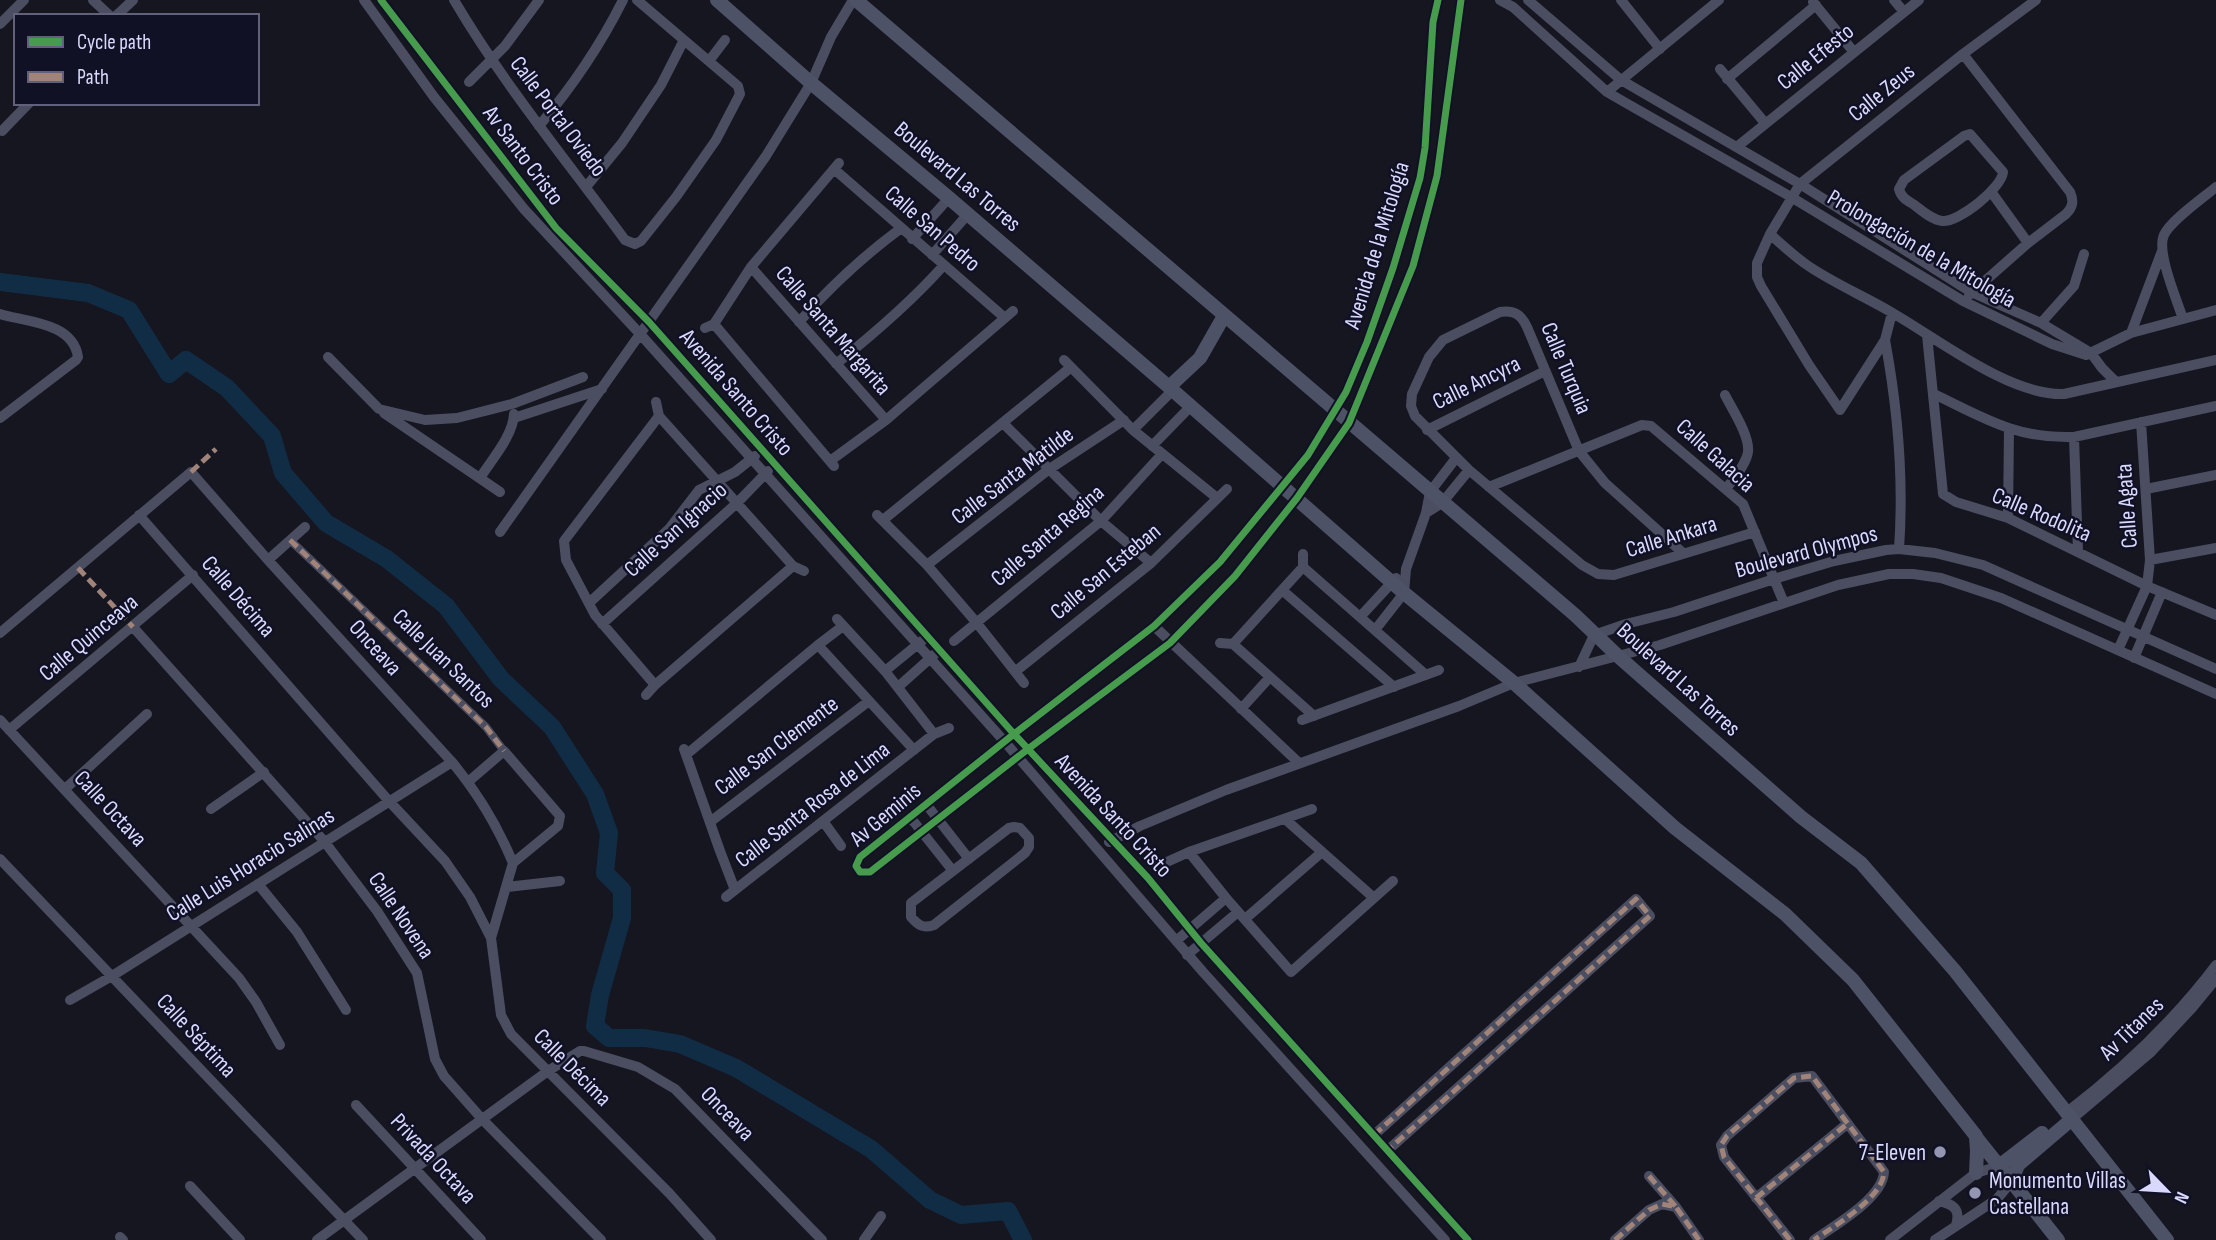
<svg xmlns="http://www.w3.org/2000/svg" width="2216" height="1240" font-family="'Sofia Sans Condensed',sans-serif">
  <rect width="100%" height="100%" fill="#161621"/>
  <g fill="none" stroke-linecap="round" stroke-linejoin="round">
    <!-- river -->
    <path stroke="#112d45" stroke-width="18" d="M0,282l88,11 41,17 40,64 17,-14 41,28 45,48 11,37 43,50 61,36 59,47 55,73 51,48 43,67 14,39 -4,40 17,17v28l-22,77 -5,31 14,12h36l35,6 56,24 135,81 59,51 31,15 47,-4 15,29"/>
    <!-- pedestrian -->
    <path stroke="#4b4d61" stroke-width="8" d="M290,540l196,187 18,24"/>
    <!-- minor -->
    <path stroke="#4b4d61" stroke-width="10" d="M93,0l17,16
      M364,0l70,97 90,112 117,126 363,406 199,231 242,268
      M381,0l175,228 93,94 365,412 134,144 53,65 267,297
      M454,0c50,85 113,161 171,240l10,4 6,-3 35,-44 40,-57 24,-46 -2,-8 -101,-86
      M1438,0l-5,22 -8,126 -5,30 -27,90 -26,74 -21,50 -38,63 -88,107 -66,64 -140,108 -154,123 -4,9 4,6h10l158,-123 142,-106 65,-67 62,-78 52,-75 64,-157 24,-90 24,-176
      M1500,0l13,7 94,85 19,11 165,94 172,104 89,43 34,11 45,-22 85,-23
      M1528,0l93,80 179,104 171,108 70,31 50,30 11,15 14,14
      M1621,0l39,49
      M1894,0l10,12
      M1813,2l40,49
      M116,16l17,-16
      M0,24l24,-24
      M1963,54l107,138c4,9 3,15 -4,22l-38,29 -59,52
      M709,61l16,-21
      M1720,69l45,54
      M1727,79l89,-74
      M469,82l36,-36 34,-46
      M1607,92l112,-92
      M539,126c33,-39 61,-80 84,-126
      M2,131l27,-28
      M1970,134l33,38c-1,16 -45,51 -61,49 -10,-1 -21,-11 -29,-17 -7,-4 -12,-7 -14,-15l5,-9 60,-44z
      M1738,146l181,-146
      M834,169l171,149
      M586,187l36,-44 39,-58 23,-45
      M1992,193l36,50
      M1770,234c12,11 24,22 37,31 26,18 57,31 84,47 47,27 119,84 173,82l152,-34
      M912,239l37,-41
      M932,255l36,-41
      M751,267l135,153
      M1892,313l-7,27 -45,70 -31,-45 -48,-79 -4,-9v-14l13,-29 30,-50 163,-130 73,-54
      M0,314c26,8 73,8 78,43l-2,3 -76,58
      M2183,319c-6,-19 -27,-67 -19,-84 6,-14 39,-37 52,-48
      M799,322c32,-36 63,-65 101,-93
      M2041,323l33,-37 10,-32
      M714,324l120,142
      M705,328l9,-4 37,-57 88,-104
      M2131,333l31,-82
      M1927,335l16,159 13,8 52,16 139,68 69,29
      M1885,340c13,70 19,138 14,209
      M328,357l51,52 46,11 32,-2 55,-14 71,-27
      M1064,360l69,70 84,68
      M836,364c39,-31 75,-62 108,-99
      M1934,394c50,24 82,45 140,43l142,-31
      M1725,395c7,14 25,41 23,57 -2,13 -15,27 -22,37
      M656,402l3,14 134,150 11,5
      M384,413l116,79
      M514,418l88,-29
      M1003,423l98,98 50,42
      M1133,430l40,-40
      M1427,430l118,-59
      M2074,437l4,114
      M1152,446l39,-40
      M830,461l56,-41 127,-109
      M480,478c12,-19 33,-42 34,-64
      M1489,487l153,-62 9,1 92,78 41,99
      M2146,489l70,-14
      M1426,513l16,-10 27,-33
      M139,515l249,285 57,61 25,36 21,41
      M877,515l50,50 49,57 48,61
      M2008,518l1,-89
      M883,520l187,-152
      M500,532l266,-376 45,-73 20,-46 22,-37
      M1683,553l-78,-70 -26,-32 -52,-124c-6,-13 -13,-17 -27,-15l-57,28 -14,17 -17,37 -1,12 4,10 54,54 113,95 16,9 16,1 141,-43
      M1303,554v13l123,108
      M268,560l37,-33
      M2150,560l66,-12
      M927,565l121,-95 76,-50
      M1282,590l112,97
      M589,603l80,-74 30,-39 36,-18 20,-16
      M1360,617l36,-39
      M837,619l48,52 49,63
      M602,624l135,-121 31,-32
      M1154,626l145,137
      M133,627l191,214 53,70 40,62 18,86 9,17 38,43 119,121
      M1375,630l29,-37 2,-24 20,-56 4,-21 26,-34
      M0,633l191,-161 77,88 184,202c25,30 46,65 61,101
      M954,641l147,-120 61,-67
      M1220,643l13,1 81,72
      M1233,644l70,-77
      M818,645l96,105
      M2118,650l29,-64 3,-26 -9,-138
      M2134,658l28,-66
      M1579,667l15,-32 32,-11 48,-12 100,-33 60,-18 52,-11 13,-1 36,4 48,12 233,104
      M885,671l38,-31
      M1016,671l135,-108 76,-74
      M655,685l-60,-70 -29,-55 -2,-19 95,-125
      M898,687l37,-33
      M646,695l9,-10 138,-119
      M1241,709l29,-32
      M0,720l239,258 17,24 24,43
      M1302,720l137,-50
      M9,730l184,-155
      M684,749l36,102 15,39
      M687,754l131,-109 25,-19
      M468,782l36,-31 56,65 -2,10 -45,37
      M65,789l82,-75
      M926,804l43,55
      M211,809l53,-37
      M910,817l43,54
      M1285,819l89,79
      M823,821l18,25
      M710,822l159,-121
      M1014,827l6,1 9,10v9l-4,6 -91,72c-11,4 -16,0 -23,-8v-14l98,-75z
      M1109,842l31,-16 86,-36 233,-84 55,-23 146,-38 178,-60 51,-11h24l28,4 60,20 215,96
      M1189,852l37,46 65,74 102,-91
      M0,859l363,381
      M513,863l-22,75 10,77 10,19 159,160 41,46
      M1158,866l31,-14 123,-43
      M258,884l39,48 49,78
      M507,887l53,-6
      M726,897l208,-163 15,-6
      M1245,919l77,-67
      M1176,941l50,-43
      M1187,955l51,-43
      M70,1000l42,-24 340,-214
      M356,1105l125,135
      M2067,1112c56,-43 106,-90 149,-147
      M2072,1119l78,-66 42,-45 24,-29
      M1374,1135l262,-236 14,17 -262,234
      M1649,1176l27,31
      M190,1186l50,54
      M1756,1198l91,-74
      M1939,1201c14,3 22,8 17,24
      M120,1237l3,3
      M317,1240l231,-169 32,-20h4l54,16 37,22 147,151
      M864,1240l17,-24
      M1615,1240l34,-30 13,-6 14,3 23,33
      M1790,1240l-66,-83 -3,-12 6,-9 67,-58 18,-2 72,96c-1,26 -50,54 -70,68
      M1890,1240l86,-67 23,-7
      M1935,1240l62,-41 14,-17"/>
    <!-- secondary -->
    <path stroke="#4e5267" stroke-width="14" d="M717,0l94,83 138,115 220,189 235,206 110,90 161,145 110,86 68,66 123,156 1,15 -1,22
      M856,0l719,615 44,42 182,160 60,46 94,108 212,269
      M1169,387l31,-29 24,-42
      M1976,1137l82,103
      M1999,1166l43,-33
      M2011,1182l7,-17 54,-46"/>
    <!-- quiet -->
    <path stroke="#a18479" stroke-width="5" stroke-dasharray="10 5" stroke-linecap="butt" d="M191,472l25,-23
      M290,540l196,187 18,24
      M78,568l55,59
      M1374,1135l262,-236 14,17 -262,234
      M1649,1176l27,31
      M1756,1198l91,-74
      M1615,1240l34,-30 13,-6 14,3 23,33
      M1790,1240l-66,-83 -3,-12 6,-9 67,-58 18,-2 72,96c-1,26 -50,54 -70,68"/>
    <!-- cycleway casing -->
    <g stroke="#111126" stroke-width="11">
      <path id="cycleway" d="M381,0l175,228 93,94 365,412 134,144 53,65 267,297
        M1438,0l-5,22 -8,126 -5,30 -27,90 -26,74 -21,50 -38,63 -88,107 -66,64 -140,108 -154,123 -4,9 4,6h10l158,-123 142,-106 65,-67 62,-78 52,-75 64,-157 24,-90 24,-176"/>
    </g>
    <!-- cycleway -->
    <use href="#cycleway" stroke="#469c4c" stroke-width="7"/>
  </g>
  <!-- markers -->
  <g fill="#9495b0" stroke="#111126" stroke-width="2.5">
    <circle cx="1940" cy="1152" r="7"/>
    <circle cx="1975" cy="1193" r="7"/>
  </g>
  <g text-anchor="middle" stroke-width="5" stroke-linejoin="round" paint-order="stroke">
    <!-- street labels -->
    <g font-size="23" fill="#d8d9fd" stroke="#111126">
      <text transform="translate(1815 56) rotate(-39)" y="8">Calle Efesto</text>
      <text transform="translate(1881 92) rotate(-39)" y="8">Calle Zeus</text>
      <text transform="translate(559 116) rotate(53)" y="8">Calle Portal Oviedo</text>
      <text transform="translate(524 155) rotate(53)" y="8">Av Santo Cristo</text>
      <text transform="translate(958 176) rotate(40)" y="8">Boulevard Las Torres</text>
      <text transform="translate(933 228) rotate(41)" y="8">Calle San Pedro</text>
      <text transform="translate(1376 245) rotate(-73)" y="8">Avenida de la Mitología</text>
      <text transform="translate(1922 248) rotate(30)" y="8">Prolongación de la Mitología</text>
      <text transform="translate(834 330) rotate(49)" y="8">Calle Santa Margarita</text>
      <text transform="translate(1567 368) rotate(67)" y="8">Calle Turquia</text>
      <text transform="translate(1476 382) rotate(-26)" y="8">Calle Ancyra</text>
      <text transform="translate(737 392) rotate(49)" y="8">Avenida Santo Cristo</text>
      <text transform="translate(1716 455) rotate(42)" y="8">Calle Galacia</text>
      <text transform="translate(1012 475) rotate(-37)" y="8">Calle Santa Matilde</text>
      <text transform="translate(2126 506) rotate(-94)" y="8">Calle Agata</text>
      <text transform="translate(2042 514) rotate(23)" y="8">Calle Rodolita</text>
      <text transform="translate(675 529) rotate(-42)" y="8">Calle San Ignacio</text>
      <text transform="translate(1047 535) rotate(-41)" y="8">Calle Santa Regina</text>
      <text transform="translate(1671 536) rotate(-17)" y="8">Calle Ankara</text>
      <text transform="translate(1806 551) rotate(-15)" y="8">Boulevard Olympos</text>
      <text transform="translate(1105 571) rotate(-40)" y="8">Calle San Esteban</text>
      <text transform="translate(239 596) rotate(49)" y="8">Calle Décima</text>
      <text transform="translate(88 637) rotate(-40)" y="8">Calle Quinceava</text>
      <text transform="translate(376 647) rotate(48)" y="8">Onceava</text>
      <text transform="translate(444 658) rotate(44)" y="8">Calle Juan Santos</text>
      <text transform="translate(1679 679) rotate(42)" y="8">Boulevard Las Torres</text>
      <text transform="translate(776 745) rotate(-37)" y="8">Calle San Clemente</text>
      <text transform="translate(812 804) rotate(-38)" y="8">Calle Santa Rosa de Lima</text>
      <text transform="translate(111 808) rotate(47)" y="8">Calle Octava</text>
      <text transform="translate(885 814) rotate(-40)" y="8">Av Geminis</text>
      <text transform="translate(1114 815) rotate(47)" y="8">Avenida Santo Cristo</text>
      <text transform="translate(250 864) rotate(-32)" y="8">Calle Luis Horacio Salinas</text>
      <text transform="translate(402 915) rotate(56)" y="8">Calle Novena</text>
      <text transform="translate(2131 1028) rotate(-44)" y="8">Av Titanes</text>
      <text transform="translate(197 1035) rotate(47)" y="8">Calle Séptima</text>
      <text transform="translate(573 1067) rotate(45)" y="8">Calle Décima</text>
      <text transform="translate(728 1113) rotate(46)" y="8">Onceava</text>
      <text transform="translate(434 1158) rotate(47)" y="8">Privada Octava</text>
    </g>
    <!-- poi labels -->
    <g font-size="23" fill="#d8d9fd" stroke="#111126" text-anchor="end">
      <text x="1926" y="1160">7-Eleven</text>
      <text x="1989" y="1188" text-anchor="start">Monumento Villas<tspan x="1989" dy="26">Castellana</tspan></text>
    </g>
  </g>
  <!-- legend -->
  <rect x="14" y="14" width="245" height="91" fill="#111126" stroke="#61617c" stroke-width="2"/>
  <rect x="28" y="37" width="35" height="10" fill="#469c4c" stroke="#61617c" stroke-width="2"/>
  <text x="77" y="49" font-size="21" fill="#d8d9fd">Cycle path</text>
  <rect x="28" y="72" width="35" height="10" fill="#a18479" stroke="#61617c" stroke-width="2"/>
  <text x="77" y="84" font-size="21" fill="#d8d9fd">Path</text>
  <!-- north arrow -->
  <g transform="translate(2167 1191) rotate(115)" stroke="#111126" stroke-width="5" paint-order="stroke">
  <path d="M0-5L12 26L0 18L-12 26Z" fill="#d8d9fd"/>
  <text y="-10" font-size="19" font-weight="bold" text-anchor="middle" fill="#d8d9fd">N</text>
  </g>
</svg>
